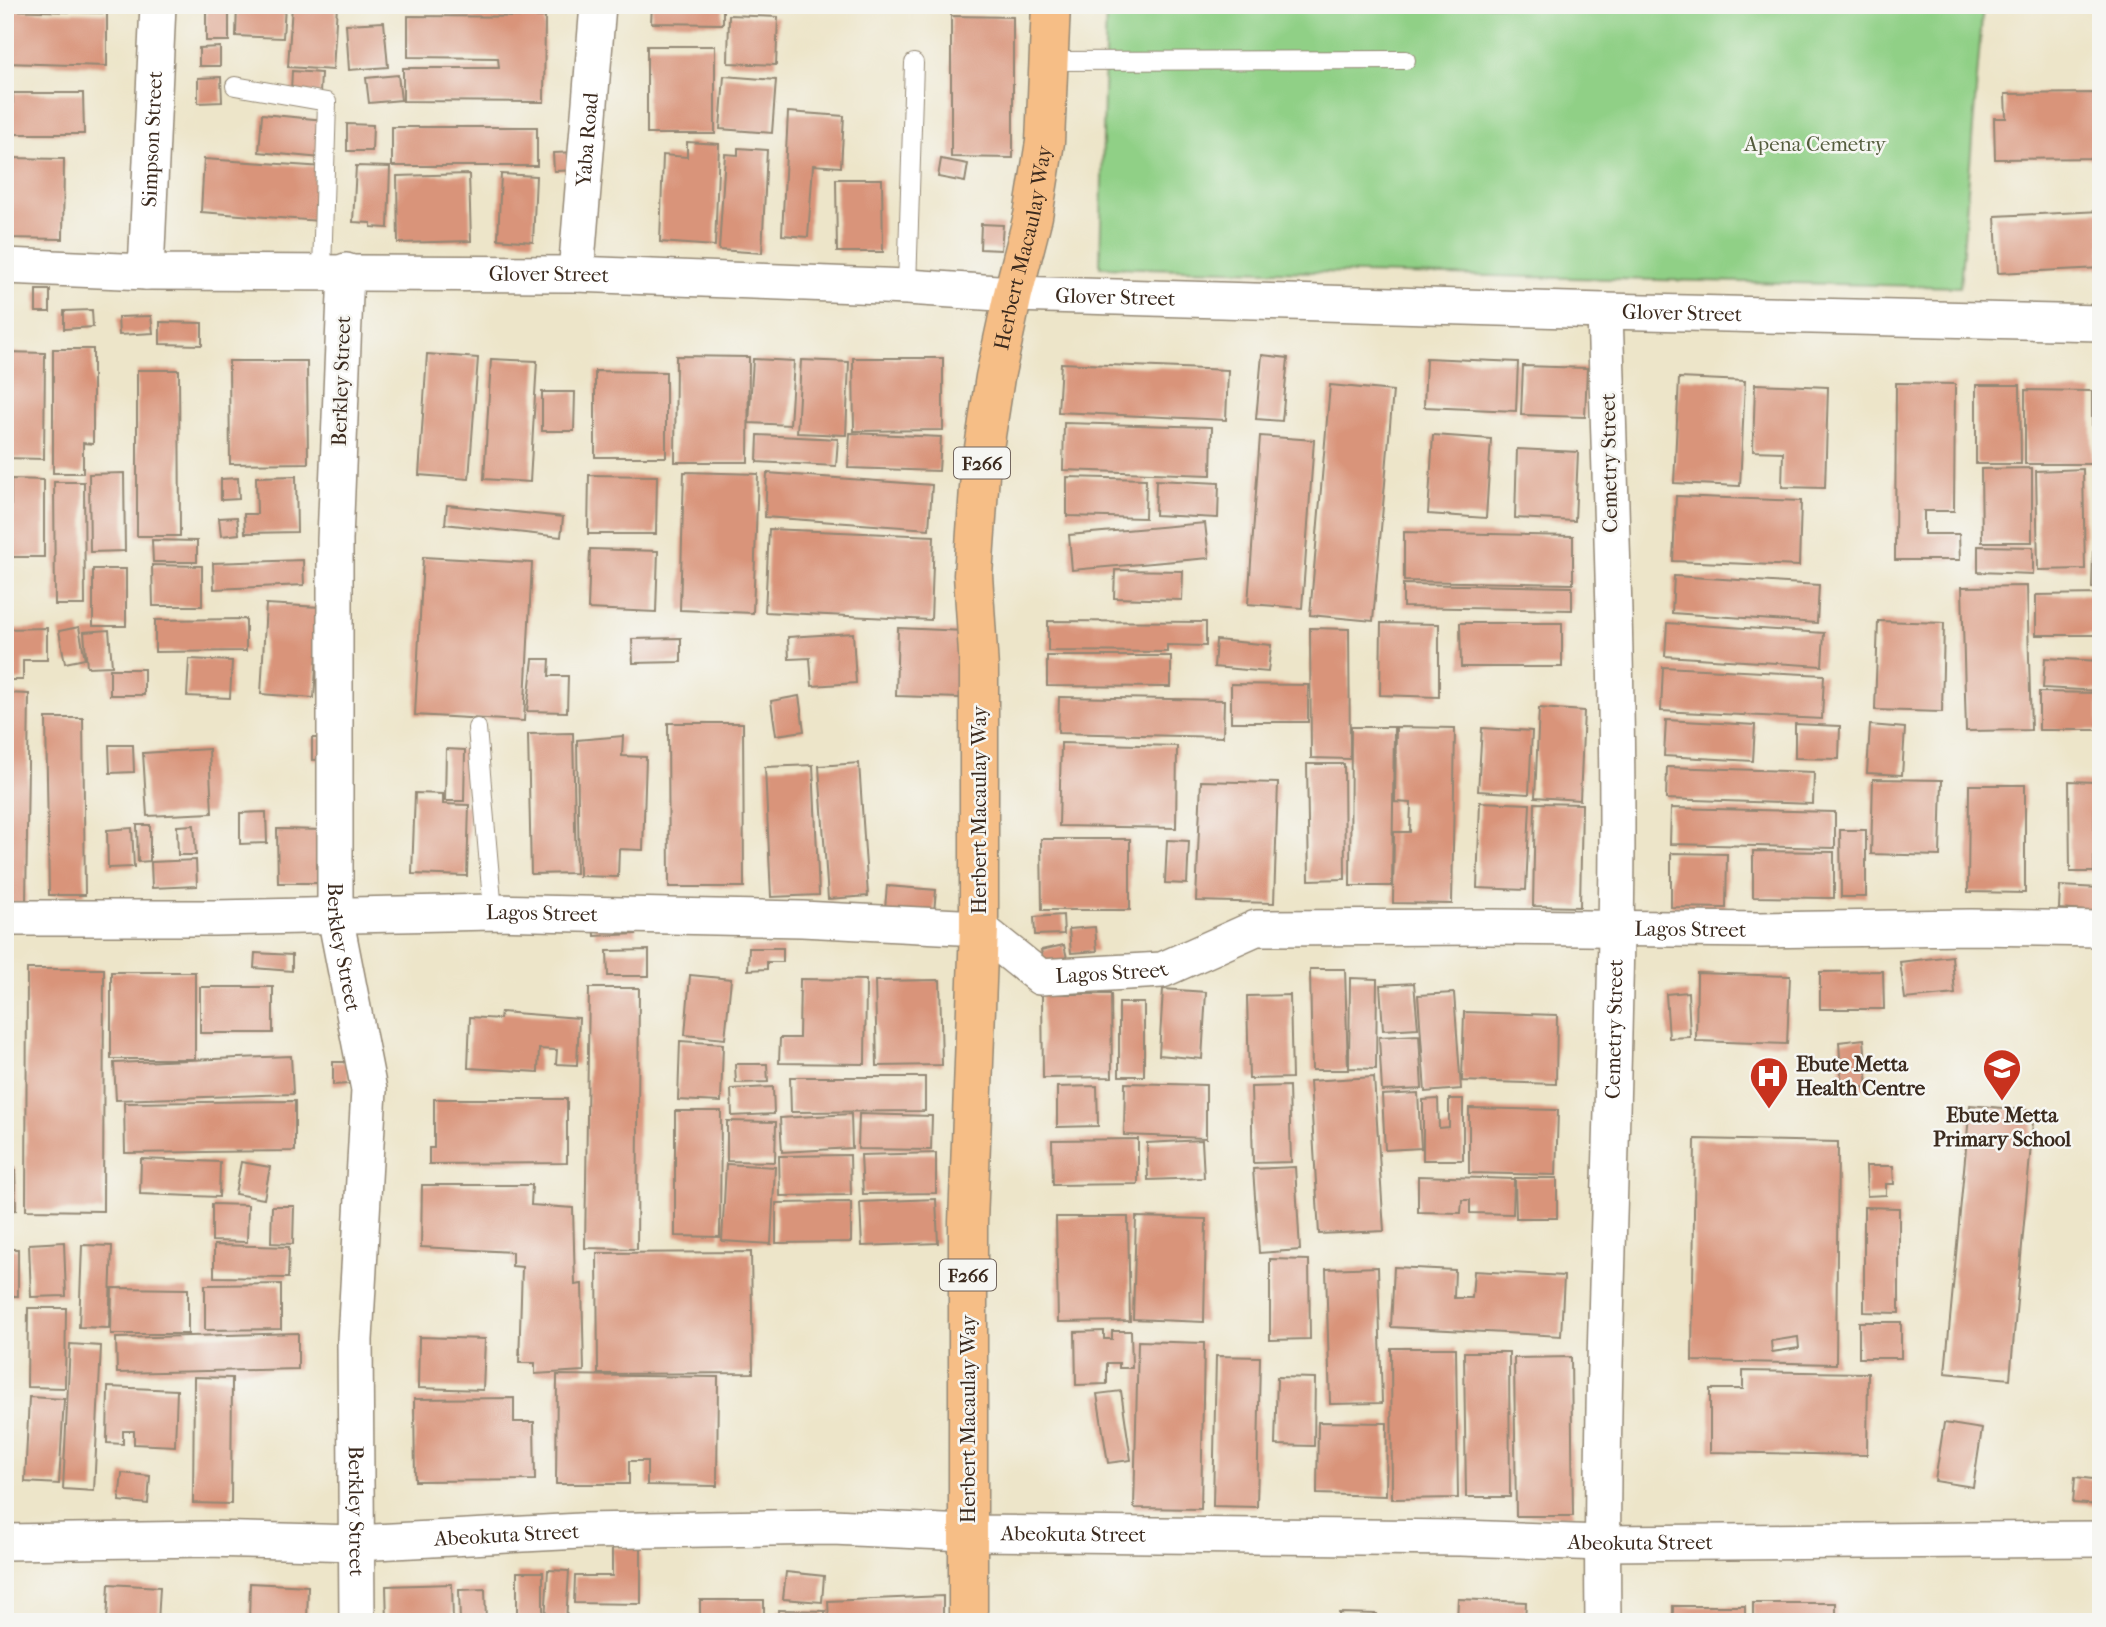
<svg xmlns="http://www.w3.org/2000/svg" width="2106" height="1627" font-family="'IM FELL French Canon',serif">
  <rect width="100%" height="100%" fill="#f6f6f2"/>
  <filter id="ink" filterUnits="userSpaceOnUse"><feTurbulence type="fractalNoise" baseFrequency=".0143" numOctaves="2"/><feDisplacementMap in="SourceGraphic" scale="14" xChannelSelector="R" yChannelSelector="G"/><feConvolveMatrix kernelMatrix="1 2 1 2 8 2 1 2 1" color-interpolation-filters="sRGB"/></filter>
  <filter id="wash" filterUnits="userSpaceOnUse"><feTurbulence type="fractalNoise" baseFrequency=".00686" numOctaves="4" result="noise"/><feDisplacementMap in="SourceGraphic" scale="28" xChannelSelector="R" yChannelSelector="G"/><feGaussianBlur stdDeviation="1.57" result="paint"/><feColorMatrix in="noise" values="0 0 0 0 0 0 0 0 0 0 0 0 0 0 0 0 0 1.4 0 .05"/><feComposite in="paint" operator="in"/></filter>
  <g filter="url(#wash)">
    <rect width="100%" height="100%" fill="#ede5c9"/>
    <!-- green -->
    <path fill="#90d086" stroke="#667d52" stroke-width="2" d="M1106,5h877l-23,282 -860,-20z"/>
    <g id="blocks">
      <!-- building -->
      <path fill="#d9947a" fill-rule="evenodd" d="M206,5h23v36h-23z
        M237,5h48l-2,33 -47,-2z
        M292,5h45l-4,65 -45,-3z
        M652,5h71v19l-72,-1z
        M5,10l102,3v53l-102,-3z
        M729,15l49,2 -2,48 -48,-2z
        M408,16l137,1 -1,85 -141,-1v-33h96l-1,-10 -90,-1z
        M951,16l62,1v141l-62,-1z
        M384,22l4,45 -39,3 -3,-46z
        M647,46h68v88h-68z
        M220,47v19h-21v-18z
        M292,71l29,2 -1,21 -29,-2z
        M398,75l3,25 -32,3 -3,-25z
        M724,76l52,4 -4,53 -52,-4z
        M221,77l1,25 -24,1v-25z
        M13,93h70l1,41h-79v-31h8z
        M2101,93v65l-106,1 -1,-41h12l-1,-24z
        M788,112l56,4 -3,51 -28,-2 -5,72 -26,-2z
        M262,114l62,6 -3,38 -62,-6z
        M347,124l26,1 -1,26h-25z
        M392,127h145v39h-145z
        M687,142l32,2 -4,102 -55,-4 3,-87 24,2z
        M738,148l29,2 -5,103 -43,-3 6,-96 13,1z
        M578,152l2,18 -26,1 -1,-18z
        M8,158l56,1 -1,80 -56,-1z
        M204,159l120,8 -4,54 -119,-9z
        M941,159l27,5 -3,18 -27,-5z
        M356,166l34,1 -2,61 -17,-1v-4l-18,-1z
        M469,174l2,67 -73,2 -1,-67z
        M501,174l35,2 -3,66 -35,-3z
        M836,179h46l1,73h-46z
        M2101,211v57l-103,5 -3,-57z
        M981,224l22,1 -2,25 -21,-1z
        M36,290h14v22h-14z
        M92,310l1,17 -29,2v-18z
        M151,316l2,17 -34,2 -1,-18z
        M160,322l42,1v22l-42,-1z
        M53,349h40v95l-10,-1v30h-30z
        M5,352l40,1 -1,106 -39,-1z
        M427,354l51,4 -9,121 -50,-4z
        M1262,355l26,3 -6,63 -26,-2z
        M676,356l73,1 -1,105h-73z
        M853,358h90v72l-89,1z
        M1426,358l92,4 -2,49 -92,-4z
        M491,359l46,2 -7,121 -46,-3z
        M753,359l41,2 -4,64 -41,-2z
        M801,360l48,2 -3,73 -49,-2z
        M229,361h78l1,102 -78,1z
        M1061,363l167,7 -2,50 -168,-8z
        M1523,366l64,2 -2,49 -64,-2z
        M137,370h42l1,166h-43z
        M595,371l71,1v85h-71z
        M1679,378l66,3 -5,105 -66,-3z
        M1896,383l59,1 -1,127h-30v23h35l1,26h-65z
        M1755,384l73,3 -3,101 -43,-1 1,-35 -30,-1z
        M1330,385l63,6 -20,230 -63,-6z
        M1976,385h44l1,79h-45z
        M2025,390l67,1v73h-67z
        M542,392h33l-1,39h-32z
        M1064,423l148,4 -1,48 -148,-5z
        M850,433l91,4 -2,34 -91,-3z
        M758,435l80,4 -2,27 -79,-4z
        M1433,435l58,4 -5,79 -58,-4z
        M1260,436l54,4 -12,168 -54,-4z
        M1517,449l61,3 -3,69 -60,-3z
        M2032,468v74h-50l-1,-73z
        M2083,469l2,100 -47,1 -2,-99z
        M684,472l74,2 -5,139 -73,-3z
        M124,473l1,78 -35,1 -1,-78z
        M767,473l165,12 -3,44 -164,-12z
        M589,475l68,1 -1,58h-68z
        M296,476l1,56 -52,1 -1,-19h13l-1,-37z
        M1067,477l79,2 -1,39 -78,-2z
        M238,478l1,21 -18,1v-21z
        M11,479l33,1v77h-33z
        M1156,480l63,3 -1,35 -63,-3z
        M54,482h30l1,123h-30z
        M1676,496l125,5 -2,65 -126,-5z
        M447,505l116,12 -2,20 -116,-13z
        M237,517l2,17 -18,2 -2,-18z
        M1205,523l4,35 -137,12 -3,-35z
        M769,529l165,7 -3,84 -166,-8z
        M1404,532l169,4v48l-169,-3z
        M152,540l45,1v21h-44z
        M1978,546l55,1v27l-55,-2z
        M590,549l68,2 -2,61 -68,-3z
        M2093,552h8v37l-9,-1z
        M423,557l109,6 -8,158 -109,-6z
        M303,560l1,25 -90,4 -1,-26z
        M152,565l50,1v40h-49z
        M93,569h33v57h-33z
        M1115,570l68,1 -1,29 -68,-2z
        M1674,576l145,9 -2,38 -145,-10z
        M1403,584l169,3v23l-169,-3z
        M2027,586l4,144 -65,1 -4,-144z
        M2101,594v41h-65v-40z
        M266,604l54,3 -6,91 -53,-4z
        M246,619v32l-91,1v-32z
        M1048,621l158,1v24l-39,-1v7l-119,-1z
        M1878,621l66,2 -2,89 -67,-2z
        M1381,623l58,1v73l-59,-2z
        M1460,623h102v44h-101z
        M1667,623l157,10 -2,33 -157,-10z
        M79,627l6,32 -20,4 -6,-32z
        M47,628v32h-24v20h-18v-51z
        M898,628l66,3 -3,67 -65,-2z
        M1310,628l39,1 1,130 -39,-1z
        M109,630l3,36 -25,1 -3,-35z
        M853,633l3,50 -44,3 -2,-28 -21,1 -1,-22z
        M681,638v24l-48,1 -1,-24z
        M1216,640l55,5 -3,27 -54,-5z
        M1047,656h124v31l-124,-1z
        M2045,658l56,3v30l-58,-3z
        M189,659l43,2 -2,37 -43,-2z
        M533,659h17l-1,17h19l-1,36 -40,-1z
        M1663,667l161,8 -2,44 -161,-8z
        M110,669h34v26h-34z
        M1231,684l77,1v37h-77z
        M2039,692l59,1v37h-59z
        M5,693l24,1 -3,209h-21z
        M799,696l5,35 -28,4 -5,-34z
        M1059,697l165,3 -1,37 -165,-4z
        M1539,708l45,3 -4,89 -45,-3z
        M46,718h37l2,177h-36z
        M1666,720l89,5 -2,36 -89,-5z
        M668,723h75l1,164h-75z
        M1795,724l45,2 -1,33 -44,-1z
        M1870,725l35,3 -3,47 -35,-2z
        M1351,727h43l-2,159h-42z
        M1396,727l59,1 -3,176 -59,-1 1,-71h16l1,-29 -16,-1z
        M1482,728l50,3 -3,63 -51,-3z
        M573,733l3,140 -45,1 -3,-140z
        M623,736l-1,20 24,1 -3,93 -24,-1 -1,28 -39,-1 -2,-136z
        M312,738h19v21l-19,1z
        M1061,743l116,3 -1,82 -117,-2z
        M109,745h24l1,27 -24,1z
        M209,749l3,64 -65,3 -4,-63z
        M446,749l19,1 -1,51h-19z
        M859,763l9,133 -40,3 -9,-133z
        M1307,764h37l1,115 -36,1z
        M2097,764h4v116h-3z
        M813,765l6,130 -48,2 -6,-130z
        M1667,767l147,5 -1,32 -147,-5z
        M1873,779l69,1 -2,76 -69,-2z
        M1201,781l77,2 -4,120 -78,-2z
        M2069,781l26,1 -1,90h-24z
        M1969,785h56v108l-57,-1z
        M415,793l28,1v10l26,1 -2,71 -55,-2z
        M1480,802l50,2 -4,86 -49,-2z
        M1535,803l47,1 -2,103 -47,-1z
        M1671,808l164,4v36l-165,-4z
        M266,812l1,31 -27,1v-31z
        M137,825h13v36l-12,1z
        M194,825l2,30h-18l-1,-29z
        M132,828l2,39 -26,1 -1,-38z
        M277,829l47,1 1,53h-47z
        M1840,830h26v67h-25z
        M1041,839h89v71h-88z
        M1167,840l22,1 -2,43 -22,-1z
        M1753,851l81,1v46l-81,-1z
        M1671,853l56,1 -1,54 -55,-1z
        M196,860l1,26 -45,2 -1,-26z
        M887,886l49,4 -3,34 -49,-5z
        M2060,886l40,2 -2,24 -39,-3z
        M1063,915l1,19 -29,1 -1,-18z
        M635,918l1,16 -41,2 -1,-15z
        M1095,927l2,24 -26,2 -2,-24z
        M1064,945l5,22 -23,5 -5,-22z
        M749,948h34v14h-16v7l-19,1z
        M649,950v26h-41l-1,-25z
        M255,953l37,2v16l-38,-3z
        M1952,956l3,38 -50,5 -5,-37z
        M27,969h77l-1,242 -77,-1z
        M1310,969h35l3,101h-36z
        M1883,971l1,38h-64v-37z
        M111,972h84v87h-84z
        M1697,973l93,3 -3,68 -91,-3z
        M690,975l41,4 -6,60 -40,-4z
        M1350,978l27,1 -1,90 -27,-1z
        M800,979l66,1 -1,84 -86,-1 1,-25h19z
        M940,980l2,85 -65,1 -2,-85z
        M1414,983l4,45 -35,2 -3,-45z
        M200,987h73v46h-73z
        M589,988h50l-2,261 -52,-1z
        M1163,989l43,3 -4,67 -43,-4z
        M1688,992l2,45 -21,1 -3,-44z
        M1454,993l7,96 -36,3 -7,-97z
        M1042,994h69l1,83 -69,1z
        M1290,995l2,83 -43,1 -2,-83z
        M1119,1003h25v73h-25z
        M501,1012l78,6 -2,47 -21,-1 1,-14 -18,-1 -1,23 -70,-4 2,-51 30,2z
        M1464,1012l93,3 -1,69 -94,-3z
        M1419,1035l3,54 -40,2 -3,-54z
        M1864,1039l4,48 -26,2 -3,-47z
        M680,1041l43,3 -2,58 -43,-2z
        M291,1056l2,38 -177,6 -2,-37z
        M333,1062h15l1,22 -16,1z
        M735,1064h32l1,18 -32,1z
        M790,1077h135v34l-134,1z
        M1374,1077l10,154 -65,3 -9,-153z
        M1125,1083l81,2v53l-82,-3z
        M1097,1086l1,40 -41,1v-40z
        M1289,1086l2,76 -38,1 -2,-76z
        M773,1087l1,27 -42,2 -1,-27z
        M1418,1093l3,55 -36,2 -3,-55z
        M434,1099h133v64l-138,1v-16h5z
        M1438,1099l1,29 10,-1v-28h14v61h-40v-60z
        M295,1101v50l-170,2 -1,-50z
        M1970,1105l64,6 -24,268 -65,-6z
        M1469,1108l89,2 -2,65 -87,-2z
        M675,1111h46l-1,126 -45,-1z
        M851,1114l1,34 -70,4 -2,-34z
        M859,1114l73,2 -1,34 -73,-1z
        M727,1121l49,1 -1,40 -48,-1z
        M1138,1139v45l-85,1 -1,-45z
        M1695,1139l143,3 -2,222 -144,-3zM1798,1337l1,11 -27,4 -1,-11z
        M1202,1140l2,38 -56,2 -1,-37z
        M936,1153v40l-73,1 -2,-39z
        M850,1155l1,40 -71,1 -1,-40z
        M141,1159l79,3 -1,35 -79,-3z
        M241,1162l29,5 -6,32 -29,-5z
        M726,1164l49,3 -4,77 -49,-3z
        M1866,1166h27l1,18h-8v11l-19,1z
        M5,1167h10l1,43 -11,1z
        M1295,1167l5,83 -41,3 -6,-84z
        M1418,1176l96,3 -1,35 -43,-1v-13h-8l-1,13 -43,-1z
        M1515,1178h42v40h-41z
        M422,1185h110l-1,20 42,3 2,77 7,-1 2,87 -49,3v-11h-16l3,-96 -10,-1v-14l-91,-5z
        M936,1199l2,44 -76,3 -2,-44z
        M851,1202v40l-75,1v-40z
        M212,1204l36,1 -1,37 -35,-1z
        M272,1206h22l-1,38 -22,-1z
        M1864,1207l35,1v105l-35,-1z
        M1056,1217h72l2,104 -72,1z
        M1136,1217l70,2 -2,103 -71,-3z
        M64,1242l2,54 -35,1 -2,-53z
        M82,1245l30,1 -3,82 -30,-1z
        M214,1245l75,2 -1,31 -74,-1z
        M5,1249h13v47h-13z
        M751,1252l2,121 -155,1 -1,-121z
        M1270,1259l39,1 1,79 -40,1z
        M1378,1267l4,136 -52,1 -4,-135z
        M1394,1267l61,3 -1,28h18l2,-27 90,5 -3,60 -170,-9z
        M281,1284v45l-76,1v-45z
        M112,1288l76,1v45h-77z
        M28,1308h38l-1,80 -38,-1z
        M1859,1322h42v36h-42z
        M1104,1331v8h8v-8h19l1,37h-13v-5h-12v21l-31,1 -1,-53z
        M298,1333v36l-181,4 -1,-35z
        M419,1337l66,2 -2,51 -65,-2z
        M1138,1341l66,2 -3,166 -67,-1z
        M70,1344l31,2 -7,145 -31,-2z
        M1391,1348h65l2,150 -66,1z
        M1464,1352h45l1,145h-44z
        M1216,1356l44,1 -3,150 -44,-1z
        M1571,1357l2,159h-57l-2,-158z
        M1743,1371l125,2 -1,82 -157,-3v-63h33z
        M557,1375l161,2 -1,109 -70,-1v-24h-18v23h-73z
        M194,1377l38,1 -1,126 -38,-1z
        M1277,1377l38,1 -1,68 -39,-1z
        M108,1387l69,3 -2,56 -41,-2v-13h-11v13l-16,-1z
        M1121,1391l10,69 -23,3 -11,-69z
        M29,1397l35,2 -5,85 -34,-2z
        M514,1398v24h20l1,58 -120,1 -1,-82z
        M1318,1422l69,1 -1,73 -69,-2z
        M1944,1423l38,6 -9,58 -38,-6z
        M122,1473l28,3 -2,28 -29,-3z
        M2075,1477l26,3v25l-28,-2z
        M612,1548h29v56l-67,-1 1,-27h37z
        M548,1570l21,1 -3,51 -21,-1z
        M517,1572h26v50h-26z
        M786,1572l38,4 -2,26 -39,-3z
        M250,1583l58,3 -1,36h-58z
        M109,1584l51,3 -2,35h-51z
        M452,1584l1,38h-66l-1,-36z
        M485,1589l1,33h-26l-1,-32z
        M943,1596v26h-114l-1,-21z
        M1458,1599l68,3 -1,20h-68z
        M700,1600h64v22h-64z
        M1753,1603h83v19h-83z
        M1673,1606h72v16h-72z
        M778,1610l47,1v11h-47z
        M1339,1613l38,1 -1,8h-37z
        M2041,1617h60v5h-60z"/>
    </g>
  </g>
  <g filter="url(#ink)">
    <use href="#blocks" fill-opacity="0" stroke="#948874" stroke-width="2"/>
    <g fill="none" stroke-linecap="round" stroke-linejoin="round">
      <!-- service casing -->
      <g stroke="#948874" stroke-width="20">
        <path id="service" d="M1050,61l356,-1
          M235,86l92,16 -5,169
          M907,287l7,-224
          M477,728l16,184"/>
      </g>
      <!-- minor casing -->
      <g stroke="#948874" stroke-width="38">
        <g id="minor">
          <path id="s1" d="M5,266l141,6 430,2 331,13 106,7 592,17 496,12"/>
          <path id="s2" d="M346,271l-11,269v376l34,174 -14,250 2,282"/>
          <path id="s3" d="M146,272l12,-267"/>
          <path id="s4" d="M576,274l22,-269"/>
          <path id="s5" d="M5,918h209l279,-6 309,7 177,9 61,49 122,-7 94,-42 231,-1 274,3 210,-3 130,2"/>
          <path id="s6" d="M5,1542l203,-3 148,4 225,-12 251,-4 135,6 494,5 141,5 499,-4"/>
          <path id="s7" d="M1603,1622c-3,-231 10,-461 13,-692 4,-206 -5,-412 -11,-619"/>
        </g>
      </g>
      <!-- trunk casing -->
      <g stroke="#948874" stroke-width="41">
        <g id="trunk">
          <path id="s8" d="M968,1622v-399l11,-295v-259l-6,-94 7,-101 15,-97 18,-83 20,-78 12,-74 6,-137"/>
        </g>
      </g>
      <!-- service -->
      <use href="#service" stroke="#fff" stroke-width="18"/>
      <!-- minor -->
      <use href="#minor" stroke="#fff" stroke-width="35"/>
      <!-- trunk -->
      <use href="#trunk" stroke="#f6be86" stroke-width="38"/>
    </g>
  </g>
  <!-- icons -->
  <defs>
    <g id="school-pin" transform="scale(2.0125)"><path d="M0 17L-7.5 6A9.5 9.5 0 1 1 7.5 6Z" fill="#c8321e" stroke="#f6f6f2"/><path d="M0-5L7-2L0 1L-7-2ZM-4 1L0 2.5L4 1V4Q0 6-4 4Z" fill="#fff"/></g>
    <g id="hospital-pin" transform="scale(2.0125)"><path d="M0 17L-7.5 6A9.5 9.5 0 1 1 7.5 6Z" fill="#c8321e" stroke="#f6f6f2"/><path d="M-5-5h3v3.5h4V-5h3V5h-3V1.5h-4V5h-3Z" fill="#fff"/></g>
  </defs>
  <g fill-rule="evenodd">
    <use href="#school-pin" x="2002" y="1068"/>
    <use href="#hospital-pin" x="1769" y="1076"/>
  </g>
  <g text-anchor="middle" stroke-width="5" stroke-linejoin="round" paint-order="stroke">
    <!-- shield labels -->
    <g fill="#f6f6f2" stroke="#73675e" stroke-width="2">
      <rect x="954" y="447.5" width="56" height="31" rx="5"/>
      <rect x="940" y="1259.5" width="56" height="31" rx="5"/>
    </g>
    <g font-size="19" font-weight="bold" fill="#3b2a1e">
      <text x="982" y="470">F266</text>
      <text x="968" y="1282">F266</text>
    </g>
    <!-- street labels -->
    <g font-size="21" fill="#3b2a1e" stroke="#f6f6f2">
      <text dy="7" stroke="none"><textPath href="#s3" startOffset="133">Simpson Street</textPath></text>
      <text dy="7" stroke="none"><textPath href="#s4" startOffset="135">Yaba Road</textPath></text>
      <text dy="7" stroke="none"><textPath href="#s8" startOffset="1379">Herbert Macaulay Way</textPath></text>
      <text dy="7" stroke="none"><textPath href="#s1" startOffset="544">Glover Street</textPath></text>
      <text dy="7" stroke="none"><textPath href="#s1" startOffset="1111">Glover Street</textPath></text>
      <text dy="7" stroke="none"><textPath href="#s1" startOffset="1678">Glover Street</textPath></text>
      <text transform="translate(341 381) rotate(-88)" y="7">Berkley Street</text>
      <text transform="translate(1609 463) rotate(-91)" y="7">Cemetry Street</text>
      <text transform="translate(979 810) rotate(-90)" y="7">Herbert Macaulay Way</text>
      <text dy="7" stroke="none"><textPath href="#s5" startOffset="537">Lagos Street</textPath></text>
      <text dy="7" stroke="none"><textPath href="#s5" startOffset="1712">Lagos Street</textPath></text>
      <text dy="7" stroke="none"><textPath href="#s2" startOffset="677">Berkley Street</textPath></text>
      <text dy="7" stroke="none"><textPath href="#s5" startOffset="1124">Lagos Street</textPath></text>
      <text dy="7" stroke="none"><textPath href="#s7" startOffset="593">Cemetry Street</textPath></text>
      <text transform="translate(968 1419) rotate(-90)" y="7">Herbert Macaulay Way</text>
      <text dy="7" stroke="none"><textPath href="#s2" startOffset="1244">Berkley Street</textPath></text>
      <text dy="7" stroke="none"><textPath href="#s6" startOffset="1069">Abeokuta Street</textPath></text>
      <text dy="7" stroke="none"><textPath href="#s6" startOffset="502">Abeokuta Street</textPath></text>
      <text dy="7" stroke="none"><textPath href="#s6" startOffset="1636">Abeokuta Street</textPath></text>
    </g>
    <!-- park labels -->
    <g font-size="21" fill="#545c3d" stroke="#f6f6f2">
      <text x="1815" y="151">Apena Cemetry</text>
    </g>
    <!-- poi labels -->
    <g font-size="21" font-weight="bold" fill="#3b2a1e" stroke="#f6f6f2" text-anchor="start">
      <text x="1796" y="1071">Ebute Metta<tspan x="1796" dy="24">Health Centre</tspan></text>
      <text x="2002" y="1122" text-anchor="middle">Ebute Metta<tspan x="2002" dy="24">Primary School</tspan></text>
    </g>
  </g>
  <!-- margin -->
  <rect width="2106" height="1627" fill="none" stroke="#f6f6f2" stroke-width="28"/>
</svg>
